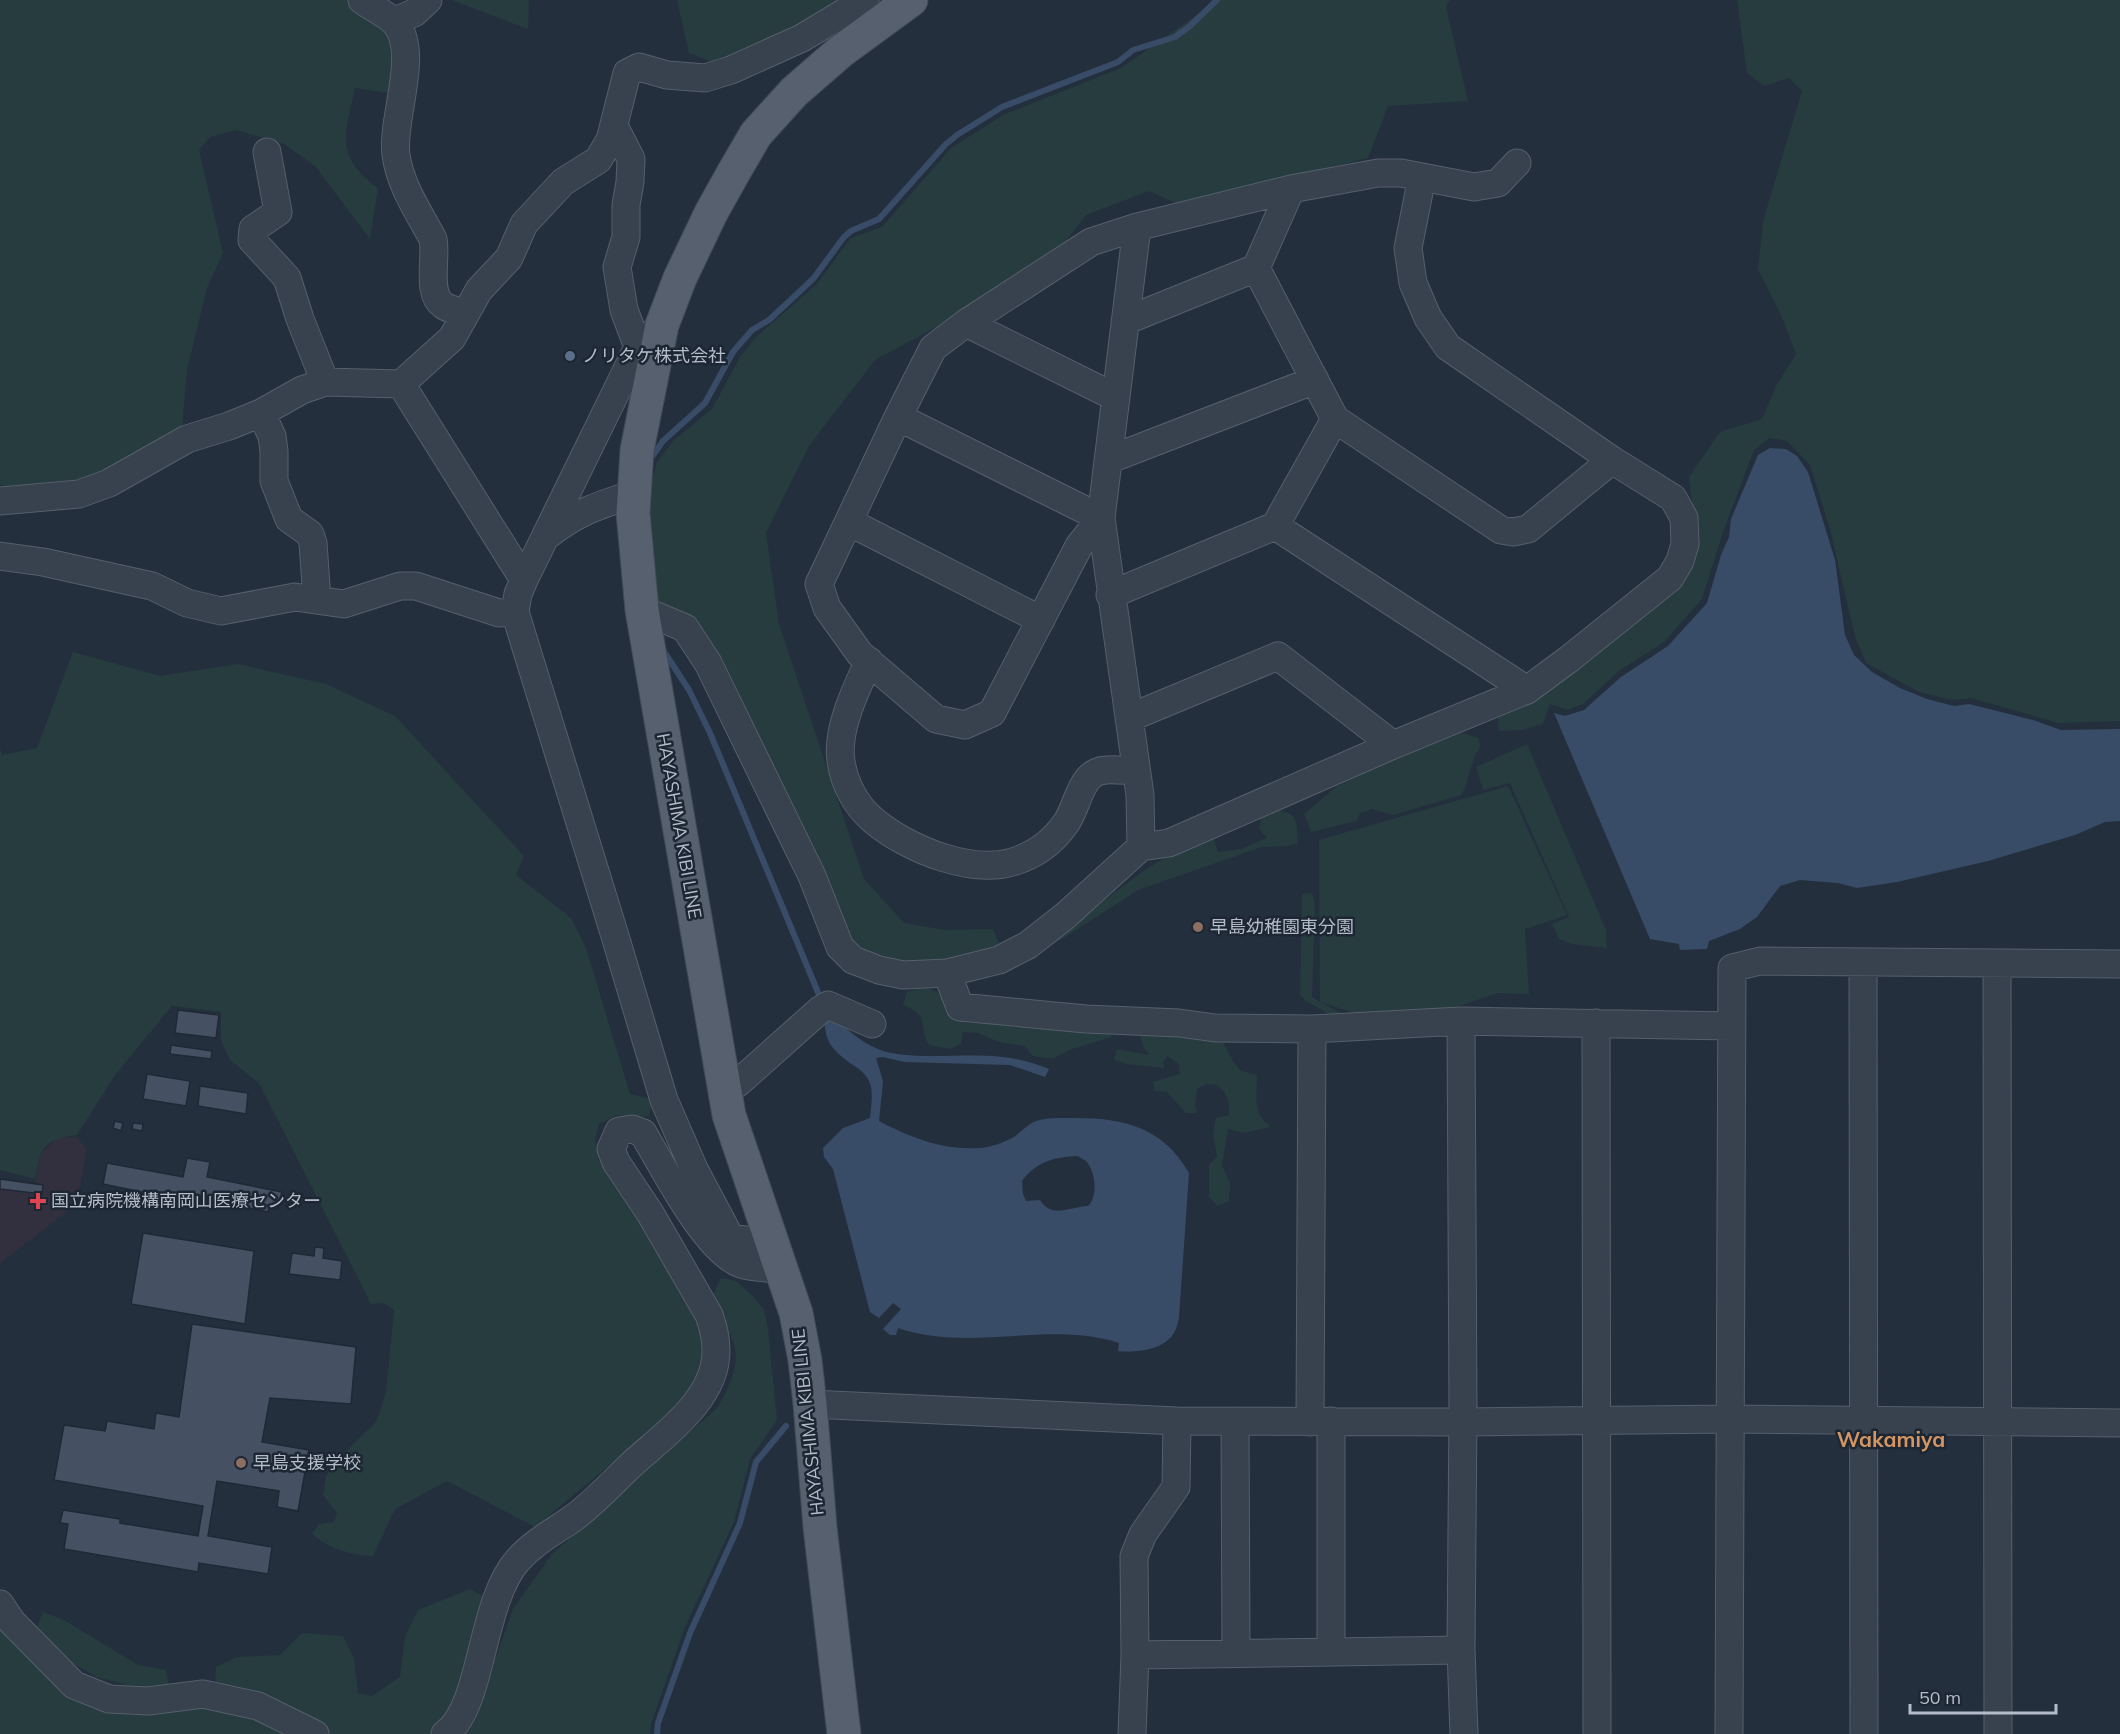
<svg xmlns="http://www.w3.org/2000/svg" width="2120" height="1734" font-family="Mulish,'Noto Sans JP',sans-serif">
  <rect width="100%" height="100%" fill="#242f3e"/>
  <!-- medical -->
  <path fill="#32303f" d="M76,1137l11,12 -9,47 -5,11 -73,56v-84l35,5 6,-30 15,-15z"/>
  <!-- green -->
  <path fill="#263c3f" d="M0,0h353l40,33 2,61 -40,-6c-10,47 -21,68 23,100l-8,51 -55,-73 -31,-22 -48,-14 -26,7 -11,13 24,103 -16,35 -20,82 -5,59c-50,29 -91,57 -150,58 -12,1 -22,3 -32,-3z
    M454,0h75l-1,29 -74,-28z
    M677,0h175l-134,64 -29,-11z
    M1218,0h232l-4,7 22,94 -80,5 -20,52 -176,44 -17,1 -26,-12 -63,24 -20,26 -122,82 -69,37 -66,86 -43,87 13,91 85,255 40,44 41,7 48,-1 7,17 -41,14 -40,4 -39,-5 -26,-13 -139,-290 -59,-49 -9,-76 1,-36 9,-33 17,-22 38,-31 28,-52 16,-20 60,-52 35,-47 31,-11 69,-79 54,-34 116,-46z
    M1737,0h383v721l-62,2 -87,-25 -19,2 -33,-8 -53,-29 -11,-26 -25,-108 -20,-64 -23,-24 -18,-3 -15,12 -31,82 -21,67 -38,43 -44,28 -37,34 -16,6 -17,-6 -7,20 -21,6 -23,1 -1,-15 52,-24 -6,-7 72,-53 79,-102 -6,-53 31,-45 42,-13 14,-33 20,-32 -15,-39 -23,-46 5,-48 39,-130 -13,-13 -25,8 -17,-13z
    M73,652l87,24 78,-12 88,20 69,32 129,140 -8,19 55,43 15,30 44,146 22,5 -3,18 -32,-2 -18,9 -4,16 4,20 31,38 69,123 7,39 -20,42 -151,125 -88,-46 -52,28 -22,47c-22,-1 -44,-7 -61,-22l7,-10 15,-2 3,-9 -14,-18 3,-19 10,-15 40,-39 10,-29 8,-83 -10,-7 -13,1 -112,-221 -29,-23 -9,-19v-29l-49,-6 -57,69 -38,60c-34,5 -36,12 -42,44l-35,-9v-421l2,6 35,-7z
    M1462,733l17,5 1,9 -6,11 -9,30 -4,7 -68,20 -21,-6 -12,4 -3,8 -46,11 -7,-18 32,-27 42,-21z
    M1527,744l79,186 1,18 -35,-4 -13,-5 -7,-15 17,-7 -59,-134 -27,7 -7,-23z
    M1508,786l59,129 -42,14 4,65 -31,-1 -60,20h-84l-33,-11 19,11 -4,5 -30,-17 -6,-6 2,-101 10,-1 3,11 -3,93 8,5 -1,-162z
    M1274,809c25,5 22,10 24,34l-11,3 -25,1 -124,43 -87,56 -3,-3 95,-72 33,-20 36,-17 6,18 23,-3 26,-11 -8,-9 2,-11z
    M924,987l14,5 14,22 15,9 141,5 4,9 -43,13 -16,9 -20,-3 -8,-10 -26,-4 -21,-9 -15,-1 -2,12 -11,5 -21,-4c-12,-20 3,-28 -26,-40l4,-13z
    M1139,1033h72l12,9 8,16 9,12 17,5c0,22 -5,38 14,52l-28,6 -15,-4 -6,36 8,18 -1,18 -12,5 -8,-9v-33l8,-7 -4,-23 3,-16 13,-3c2,-20 -11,-41 -32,-26l-2,16 2,8h-11l-19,-21 -12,-1 -2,-9 27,-8 -1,-10 -12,-8 -4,7 1,5 -37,-4 -13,-4 3,-11 32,6 -6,-9z
    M721,1278l15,3 17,15 11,14 4,19 9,91 -27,39 -16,63 -49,105 -34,97 -1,10h-192l18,-21 37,-104 39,-55 165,-146c10,-17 22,-39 18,-59 -4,-17 -16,-38 -22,-54z
    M470,1589l13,7 -26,105 -16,27 -10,6h-100l-45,-22 -71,-27 1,-18 21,-10 43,-2 22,-22 41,3 11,22 4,35 14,3 28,-19 5,-41 13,-26z
    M43,1612l21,8 74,45 28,5 3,16 -18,5 -55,-14 -28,-17 -31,-34z
    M0,1623l21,27 41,43 42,14h88l61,7 42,20h-295z"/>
  <!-- water -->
  <path fill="#394c67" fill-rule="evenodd" d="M1770,448l16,1 11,7 11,16 27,88 10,75 9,20 18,17 28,16 27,11 27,7 15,-2 64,16 28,10 59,-1v92l-15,1 -30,13 -87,26 -91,21 -40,6 -19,-5 -38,-3 -20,6 -23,31 -17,12 -31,12 -2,8 -27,1 -1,-6 -29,-5 -96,-226 11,3 19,-6 37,-33 47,-31 39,-43 14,-48 8,-18 2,-18 27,-64z
    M832,1014c17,19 39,37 65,40 54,7 98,-8 152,15l-4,8 -35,-12 -105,-3 -23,-5 -6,1 7,23 -4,40c33,17 62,29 100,27 10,0 26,-6 35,-11 7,-5 14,-13 22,-16 12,-4 28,-3 41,-3 49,0 87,11 112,55l-10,144c-1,5 -2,10 -4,14 -9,19 -39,22 -57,20l1,-8c-71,-23 -149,10 -221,-15l-2,7h-6l-7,-6 18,-20 -8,-6 -14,15 -9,-6 -37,-143 -9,-12 -1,-9 20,-20 27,-10c1,-11 4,-27 -1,-37 -3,-7 -11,-13 -16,-16 -20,-14 -30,-24 -28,-49zM1077,1156c3,1 6,3 9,5 10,11 12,36 2,45 -19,1 -36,13 -48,-6l-14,1 -3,-7 -1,-13c14,-19 32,-24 55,-25z"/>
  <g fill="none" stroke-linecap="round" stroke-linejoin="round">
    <!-- stream -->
    <path stroke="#394c67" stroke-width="6" d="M649,461l14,-20 42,-38 28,-51 19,-22 17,-10 44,-41 31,-42 7,-6 28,-12 67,-75 11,-9 45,-28 116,-45 15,-12 42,-13 15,-11 27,-26
      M665,653l24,37 21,43 112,269
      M657,1734l1,-11 32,-90 50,-110 16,-61 30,-36"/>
  </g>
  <!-- building -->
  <path fill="#455162" stroke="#1f2835" stroke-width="1.5" d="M178,1010l41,5 -3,23 -41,-5z
    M171,1045l41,6 -1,8 -41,-5z
    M147,1074l43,7 -4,25 -43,-7z
    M200,1086l48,7 -2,21 -48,-8z
    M115,1121l8,2 -2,8 -8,-3z
    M133,1123l10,1 -1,7 -10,-2z
    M187,1158l23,4 -3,15 75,15 -4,17 -9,-2 -1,5 -68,-14 -1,6 -96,-20 4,-21 76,14z
    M0,1179l43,6 -1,9 -42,-5z
    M143,1233l111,18 -9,73 -114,-20z
    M315,1247l9,1 -1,10 19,3 -2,19 -51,-6 3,-21 22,3z
    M192,1324l164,23 -5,57 -81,-6 -8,44 47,8 -11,61 -21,-4 2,-16 -62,-10 -9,55 64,11 -4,27 -69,-11 -1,9 -134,-23 4,-25 -8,-1 3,-13 57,9v4l78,13 5,-30 -149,-26 10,-55 41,6 2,-10 47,8 2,-16 23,4z"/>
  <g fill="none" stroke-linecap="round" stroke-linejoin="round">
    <!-- minor casing -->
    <g stroke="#565f6c" stroke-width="29">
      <path id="minor" d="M362,0c9,7 28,16 34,24 24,30 -5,95 0,131 4,30 23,58 37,84 4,19 -7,54 10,66 6,5 17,6 23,8
        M395,21l19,-8 14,-13
        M614,126l17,33 -1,23 -4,23v32l-9,30 7,43 14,37
        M267,152l11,60 -25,17 -1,11 35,38 13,41 25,63 76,2
        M1291,189l-35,79 79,151 166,111 12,2 15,-3 84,-69
        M1137,227l-36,291 39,277 1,52
        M1125,321l131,-53
        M966,323l149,74
        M662,325l-24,22 -114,233 -6,14 -3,18 100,324 49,164 30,69 36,68 44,9
        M261,413l11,23 2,15v30l15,38 21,15 3,9 4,57
        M898,417l203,101
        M1108,460l207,-80
        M0,501l79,-7 30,-11 78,-44 42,-13 32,-13 41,-23 23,-8
        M1101,518l-22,28 -87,167 -27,12 -29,-6 -76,-65 -33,-46 -8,-24 79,-167 35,-69 33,-25 125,-81 46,-15 154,-38 87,-16h23l73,14 24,-4 19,-20
        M849,522l192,98
        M1275,526l252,164
        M548,535c29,-23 51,-30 86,-41
        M0,556l43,6 109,24 35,17 34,8 74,-14 49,7 56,-18h16l83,27 16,-1
        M524,580l-123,-196 51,-46 27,-48 30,-32 15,-34 39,-42 35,-22 12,-20 17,-67 12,-6 28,8 38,3 26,-8 71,-32 63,-38
        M1110,595l165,-69 60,-107
        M642,610l43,18 23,35 104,213 28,71 13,13 26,10 24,5 44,-2 52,-13 29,-15 37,-29 76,-69 28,-4 224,-98 134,-55 42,-31 101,-81 10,-17 5,-17 -1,-26 -11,-20 -61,-38 -164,-113 -20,-29 -15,-35 -5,-35 14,-71
        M869,661c-13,28 -33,69 -28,100 3,22 15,45 32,59 34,29 103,58 148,39 18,-7 34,-20 45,-36 11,-15 14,-47 34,-52 10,-3 26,0 36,0
        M1129,718l149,-62 115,89
        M1863,962l1,772
        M1997,963l1,771
        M947,973l13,34 126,12 93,4 36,5 97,1 149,-8 270,5
        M1461,1021l2,390 -2,239 3,84
        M1596,1023l1,711
        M724,1090l14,-7 82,-73 8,-5 44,19
        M810,1404l367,17 286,1 267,-3 390,4
        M1177,1421l-1,66 -33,47 -9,22 1,99 326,-5
        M1235,1421l1,232
        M1331,1421v231
        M1310,1422l2,-393
        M0,1604l12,18 62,63 35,14 39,2 55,-7 55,12 57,28
        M445,1734c38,-26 35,-132 73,-174 15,-17 35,-28 54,-41 21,-15 41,-37 60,-55 32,-29 85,-65 84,-114 0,-12 -3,-24 -7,-35l-59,-102 -34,-51 -5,-13 8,-18 13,-2 11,4c19,32 63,119 98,131 12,4 28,4 41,5
        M1132,1734l3,-79
        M1729,1734l3,-766 28,-7 360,3"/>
    </g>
    <!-- major casing -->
    <g stroke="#414a57" stroke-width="35">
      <path id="major" d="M844,1734l-24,-207 -10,-123 -5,-44 -9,-47 -67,-198 -87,-505 -9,-97 4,-63 25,-125 18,-47 31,-65 24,-43 21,-36 38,-42 46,-40 71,-52"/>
    </g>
    <!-- minor -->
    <use href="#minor" stroke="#38414e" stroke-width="27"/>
    <!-- major -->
    <use href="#major" stroke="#56606e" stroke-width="33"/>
  </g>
  <!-- markers -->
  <circle fill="#5c6f8a" stroke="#1d2633" stroke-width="2" cx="570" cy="356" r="6"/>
  <g fill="#8d6e63" stroke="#1d2633" stroke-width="2">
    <circle cx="1198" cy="927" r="6"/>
    <circle cx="241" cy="1463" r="6"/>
  </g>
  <path fill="#e0444e" stroke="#1d2633" stroke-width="2" d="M35 1192h6v6h6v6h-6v6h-6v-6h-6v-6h6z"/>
  <g text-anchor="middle" stroke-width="5" stroke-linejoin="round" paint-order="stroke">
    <!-- poi labels -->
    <g font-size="18" fill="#b4bcc9" stroke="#1d2633" text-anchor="start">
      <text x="582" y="362">ノリタケ株式会社</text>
      <text x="1210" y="933">早島幼稚園東分園</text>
      <text x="51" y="1207">国立病院機構南岡山医療センター</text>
      <text x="253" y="1469">早島支援学校</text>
    </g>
    <!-- street labels -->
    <g font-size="18" fill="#b4bcc9" stroke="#1d2633">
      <text transform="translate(679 826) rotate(80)" y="6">HAYASHIMA KIBI LINE</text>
      <text transform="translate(808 1422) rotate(-96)" y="6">HAYASHIMA KIBI LINE</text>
    </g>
    <!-- quarter labels -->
    <g font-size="21" font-weight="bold" fill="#d59563" stroke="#1d2633">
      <text x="1891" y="1447">Wakamiya</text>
    </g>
  </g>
  <!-- scale -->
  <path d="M1910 1704v9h146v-9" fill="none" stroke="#b4bcc9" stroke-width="3"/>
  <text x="1919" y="1704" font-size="18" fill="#b4bcc9" stroke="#1d2633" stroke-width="4.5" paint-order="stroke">50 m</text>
</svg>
